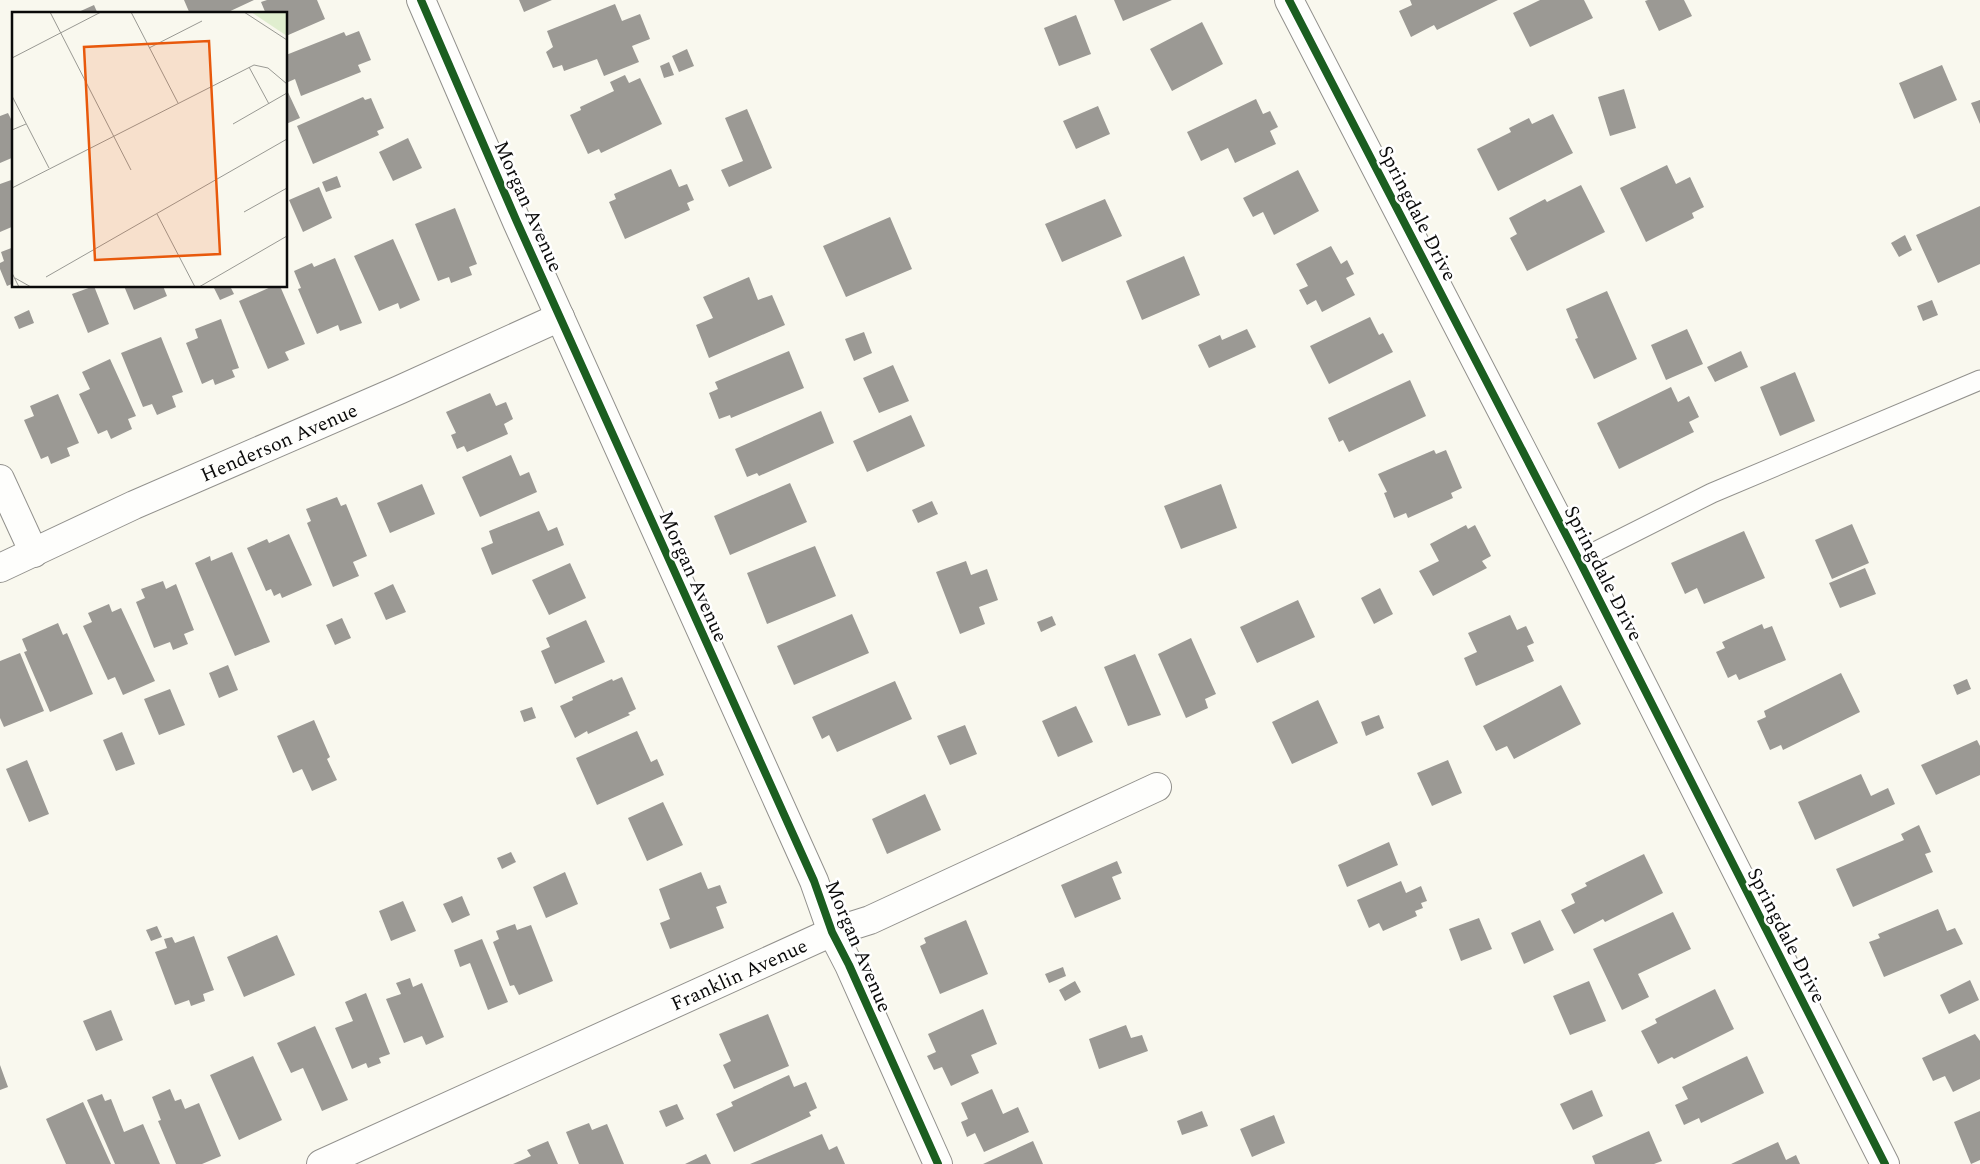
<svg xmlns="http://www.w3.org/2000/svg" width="1980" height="1164" font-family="Spectral,serif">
  <rect width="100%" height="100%" fill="#f9f8ee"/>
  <!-- building -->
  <path fill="#9b9994" d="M184,0h70l-30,14h-34z
    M267,0h50l8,19 -39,17v-22h-20l-5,-12z
    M519,0h33l-28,12z
    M1114,0h58l-49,21z
    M1410,0h88l-61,30 -3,-5 -23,12 -12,-26 13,-6z
    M1540,0h44l9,18 -63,29 -17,-34z
    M1648,0h36l8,16 -33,15 -14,-30z
    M615,4l7,17 18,-7 10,25 -18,7 7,16 -35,14 -7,-17 -33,12 -2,-6 -9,3 -7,-16 7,-5 -6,-16z
    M94,5l4,9h-24z
    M1076,15l15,39 -32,12 -15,-38z
    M1202,22l21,42 -51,27 -22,-42z
    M359,31l12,29 -13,5 3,7 -60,24 -6,-17 -9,4v-28l58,-23 2,4z
    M687,49l7,17 -15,6 -7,-16z
    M669,62l5,13 -10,3 -4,-12z
    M1942,65l15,35 -43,19 -15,-36z
    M625,75l4,8 11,-5 22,46 -61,29 -2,-4 -11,5 -18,-39 11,-5 -1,-3 34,-16 -4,-9z
    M286,88l14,30 -14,6z
    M1624,89l12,39 -26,8 -12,-39z
    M363,97l2,3 6,-2 13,30 -7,3 2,4 -66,29 -16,-38z
    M1256,99l7,15 7,-3 8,16 -8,4 6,13 -41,19 -7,-15 -27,13 -14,-29z
    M1980,100v24l-9,-21z
    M1098,106l12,28 -34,15 -13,-28z
    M747,109l25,59 -43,19 -8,-17 22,-9 -18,-43z
    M8,113l6,12v32l-14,6v-47z
    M1553,114l20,39 -75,38 -21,-42 34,-17 -2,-4 20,-10 3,6z
    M408,138l14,30 -29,13 -14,-29z
    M1667,165l9,19 14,-7 14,30 -12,6 2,5 -48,24 -26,-54z
    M671,169l8,18 8,-3 7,16 -7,3 3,7 -65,29 -16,-37 7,-3 -2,-5z
    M1298,170l21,41 -45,24 -11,-23 -10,5 -10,-19z
    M337,176l4,11 -15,5 -4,-10z
    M14,179v47l-14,6v-48z
    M1581,185l24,47 -78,39 -17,-33 7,-4 -8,-16 36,-19 2,3z
    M319,187l13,31 -29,14 -14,-32z
    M1105,199l17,37 -60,26 -17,-38z
    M1980,206v58l-42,19 -22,-48z
    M455,208l22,56 -8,3 3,8 -21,8 -2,-6 -11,4 -23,-57z
    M890,217l22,52 -66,28 -23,-51z
    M1905,235l7,15 -13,7 -8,-14z
    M393,239l27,61 -20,9 -2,-6 -19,8 -25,-55z
    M1331,246l10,18 6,-4 7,14 -8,4 9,17 -33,17 -6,-12 -9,5 -8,-15 9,-4 -12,-22z
    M14,247v36l-7,3 -7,-17v-6l4,-2 -3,-9z
    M1184,256l16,39 -58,25 -16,-39z
    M335,258l27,65 -22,8 -2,-6 -21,9 -19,-45 3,-1 -7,-17 18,-8 2,4z
    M749,277l9,23 14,-5 13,30 -76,33 -13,-33 17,-7 -10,-21z
    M94,286l15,38 -21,9 -16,-39z
    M124,286h39l4,10 -33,14z
    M213,286h17l4,8 -14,6z
    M273,286h7l25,58 -20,8 4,8 -21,9 -29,-68z
    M1607,291l30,68 -43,20 -19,-40 3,-1 -12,-29z
    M1932,300l6,15 -15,6 -6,-15z
    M29,310l5,13 -15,6 -5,-12z
    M1370,317l9,18 4,-2 10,19 -64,32 -19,-38z
    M221,319l18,49 -7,2 3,7 -20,8 -2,-6 -11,5 -16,-41 12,-5 -3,-9z
    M1247,329l9,18 -47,21 -11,-23 22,-10 2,5z
    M1687,329l16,35 -37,16 -15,-35z
    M864,332l8,21 -18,8 -9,-22z
    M161,337l22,55 -11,4 4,11 -19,8 -5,-11 -9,3 -22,-54z
    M789,351l15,37 -73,30 -1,-3 -11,4 -10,-26 9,-4 -3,-7z
    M1741,351l7,16 -33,15 -8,-15z
    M110,359l26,57 -8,3 4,10 -21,10 -4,-9 -9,4 -19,-40 11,-5 -8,-17z
    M893,365l16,36 -30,12 -16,-35z
    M1795,372l20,49 -35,15 -20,-49z
    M1410,380l16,36 -77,36 -6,-12 -4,2 -11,-24z
    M1671,387l7,15 11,-6 10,21 -10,5 5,10 -75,37 -22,-46z
    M490,393l6,13 10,-4 7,17 -9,5 4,10 -41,18 -3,-6 -7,3 -6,-14 5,-2 -10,-21z
    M58,394l21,49 -12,5 3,8 -19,8 -3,-8 -7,3 -17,-39 10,-4 -4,-10z
    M821,411l13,32 -75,33 -2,-3 -10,4 -12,-28z
    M911,415l14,31 -58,26 -14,-31z
    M1434,450l2,4 10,-4 16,38 -11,5 2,5 -45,20 -2,-5 -12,5 -10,-25 3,-1 -9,-18z
    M511,455l9,21 9,-4 8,20 -57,25 -18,-40z
    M790,483l17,39 -77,33 -16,-39z
    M422,484l13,30 -45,19 -13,-30z
    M1221,484l16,44 -56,21 -17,-43z
    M337,497l4,9 5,-2 21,52 -14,6 6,14 -26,11 -26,-64 4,-2 -5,-12z
    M932,501l6,13 -20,9 -6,-13z
    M539,511l9,20 9,-4 7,18 -72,30 -11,-27 12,-5 -4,-12z
    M1852,524l17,39 -37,16 -17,-39z
    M1466,525l2,4 7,-4 16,31 -9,5 5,7 -54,28 -14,-25 20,-10 -9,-17z
    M1744,531l21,47 -61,26 -7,-16 -12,6 -14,-31z
    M289,534l23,51 -30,13 -2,-5 -6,3 -3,-7 -5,2 -19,-43 20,-9 2,4z
    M815,546l21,50 -69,28 -20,-51z
    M232,552l38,90 -35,14 -40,-93 15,-7 1,5z
    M966,561l5,14 16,-6 11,31 -19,7 6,17 -25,10 -24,-62z
    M570,563l16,35 -37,17 -17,-35z
    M1865,568l11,26 -36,14 -11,-25z
    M163,581l3,8 10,-5 18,46 -10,4 4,10 -15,6 -3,-8 -16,6 -18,-46 9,-4 -4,-9z
    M393,584l13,28 -20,8 -12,-27z
    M1380,588l13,26 -19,10 -13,-26z
    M1298,600l17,37 -58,26 -17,-36z
    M109,604l3,8 9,-4 34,73 -32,14 -8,-18 -7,3 -25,-54 9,-4 -4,-9z
    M852,614l17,39 -75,32 -17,-39z
    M1510,615l7,15 9,-4 8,17 -7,3 7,15 -58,25 -12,-28 13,-6 -9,-19z
    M1052,616l4,9 -15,7 -4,-10z
    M342,618l9,20 -16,7 -9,-20z
    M586,620l19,42 -50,22 -14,-33 9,-4 -4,-9z
    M58,623l5,12 4,-2 26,61 -43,18 -26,-60 3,-1 -5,-12z
    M1762,624l2,5 8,-3 14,34 -47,20 -3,-6 -8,4 -12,-26 9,-4 -3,-6z
    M1191,638l25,56 -11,5 3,9 -22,10 -28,-64z
    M20,653l24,58 -40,16 -4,-9v-57z
    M1135,654l26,61 -33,11 -24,-59z
    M228,665l10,25 -19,8 -10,-25z
    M1841,673l19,39 -77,38 -2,-5 -11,5 -13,-29 9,-4 -2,-6z
    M622,677l14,32 -8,4 2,2 -42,19 -1,-3 -12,7 -15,-32 13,-6 -1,-3 40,-18 1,2z
    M1967,679l4,10 -14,6 -4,-10z
    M895,681l17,38 -75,33 -8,-17 -7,4 -10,-22z
    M1561,685l20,39 -67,35 -7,-13 -11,5 -13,-25z
    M170,689l15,36 -26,10 -15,-36z
    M1318,700l20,43 -46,21 -20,-42z
    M1076,706l17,36 -35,15 -16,-36z
    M532,707l4,11 -12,4 -4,-11z
    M1379,715l5,13 -18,8 -5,-14z
    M314,720l16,37 -3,2 10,21 -25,11 -10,-22 -9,4 -16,-37z
    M965,725l12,29 -27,11 -13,-29z
    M637,731l14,31 6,-3 7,16 -67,30 -21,-47z
    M122,732l13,32 -19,7 -13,-31z
    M1977,740l3,6v29l-44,20 -15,-30z
    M27,760l22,54 -20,8 -23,-53z
    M1448,760l14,33 -30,13 -15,-33z
    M1861,774l10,22 17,-8 7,16 -80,36 -17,-38z
    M925,794l16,36 -54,24 -15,-35z
    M663,802l20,43 -36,16 -19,-43z
    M1919,825l12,27 -6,2 8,18 -80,35 -17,-38 68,-29 -3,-6z
    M1389,842l9,23 -51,22 -9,-22z
    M511,852l5,10 -14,7 -5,-11z
    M1644,854l19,39 -58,29 -2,-3 -29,15 -13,-24 14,-7 -4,-9 16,-8 -2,-3z
    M1117,861l5,12 -10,4 9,22 -46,19 -14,-33z
    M565,872l13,32 -32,14 -13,-31z
    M701,872l7,17 12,-4 7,18 -11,4 8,21 -54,21 -10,-26 10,-4 -11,-30z
    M1401,881l5,12 15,-7 6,15 -6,2 2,5 -8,3 2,5 -34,15 -4,-8 -10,5 -12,-28z
    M462,896l8,19 -18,8 -9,-19z
    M403,901l13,30 -25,10 -12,-30z
    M1938,909l9,22 8,-3 8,16 -79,33 -15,-35 11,-4 -2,-4z
    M1673,912l18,37 -53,25 11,23 -27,13 -29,-61z
    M1479,918l13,31 -31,12 -12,-32z
    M966,920l22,54 -48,20 -20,-48 6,-3 -2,-5z
    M1540,920l14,30 -30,14 -13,-31z
    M515,924l2,6 14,-5 22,56 -34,14 -5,-10 -4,1 -17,-44 6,-3 -3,-8z
    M157,926l5,11 -11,4 -5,-11z
    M277,935l18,40 -51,22 -17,-40z
    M194,936l20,54 -11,4 2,7 -14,5 -2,-6 -14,5 -20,-53 12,-4 -3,-9 8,-2 3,6z
    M482,939l26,63 -20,8 -18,-47 -10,4 -6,-17z
    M1063,967l3,9 -17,7 -4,-9z
    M410,978l3,9 9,-4 22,54 -18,8 -4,-9 -18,7 -18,-44 15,-5 -5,-11z
    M1970,980l9,20 -30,14 -9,-19z
    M1075,981l6,11 -16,9 -6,-11z
    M1589,981l17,40 -36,14 -17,-39z
    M1715,989l19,40 -60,30 -2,-2 -14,7 -17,-33 16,-8 -2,-4z
    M366,993l24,61 -11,4 2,5 -13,5 -2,-5 -14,6 -17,-41 18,-7 -8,-19z
    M983,1009l14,35 -26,11 8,18 -28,13 -9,-19 -8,3 -7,-14 9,-4 -8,-18z
    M111,1010l12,30 -27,11 -13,-30z
    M768,1014l21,52 -55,23 -11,-24 8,-4 -12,-27z
    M1126,1025l5,13 11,-3 6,16 -49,18 -10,-30z
    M315,1026l33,74 -26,11 -19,-43 -12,5 -14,-30z
    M1975,1034l5,7v38l-27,13 -8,-16 -12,5 -11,-23z
    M253,1056l29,64 -43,20 -29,-65z
    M1747,1056l17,37 -63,30 -2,-5 -15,7 -9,-20 13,-6 -6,-12z
    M0,1065l8,22 -8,3z
    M789,1075l5,12 12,-5 11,26 -8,4 2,4 -77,36 -18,-38 17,-8 -2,-4z
    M170,1089l5,12 6,-2 4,10 14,-6 22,53 -19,8h-26l-18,-43 3,-1 -9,-23z
    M992,1089l11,25 15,-7 11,25 -45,20 -9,-19 -8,4 -6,-15 7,-3 -7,-16z
    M1592,1090l11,26 -30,14 -13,-26z
    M102,1094l3,7 6,-2 13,33 19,-8 17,40h-45l-28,-64z
    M83,1102l28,62h-45l-20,-45z
    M677,1104l7,15 -18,8 -7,-16z
    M1202,1111l6,15 -26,9 -5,-14z
    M1980,1111v49l-9,4 -17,-42z
    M1274,1115l11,28 -33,14 -12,-28z
    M589,1123l3,7 15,-6 17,40h-45l-13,-32z
    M1649,1131l13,30 -8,3h-59l-3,-8z
    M822,1134l7,16 8,-4 8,18h-95z
    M548,1141l10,23h-45l18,-8 -4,-6z
    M1033,1141l10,23h-60z
    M1778,1142l8,18 10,-5 4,9h-69z
    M706,1154l5,10h-26z"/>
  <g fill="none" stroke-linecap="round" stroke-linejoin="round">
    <!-- lane casing -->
    <g stroke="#92918d" stroke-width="21">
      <path id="lane" d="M1579,560l133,-67 268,-113"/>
    </g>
    <!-- street casing -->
    <g stroke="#92918d" stroke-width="30">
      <g id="street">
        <path d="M421,0l96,222 297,659 18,51 17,33 89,199"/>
        <path d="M1289,0l290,560 306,604"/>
        <path d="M0,479l34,74"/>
        <path id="s1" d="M0,568l134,-63 265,-115 161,-73"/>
        <path id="s2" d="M321,1164l511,-232 38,-12 287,-133"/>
      </g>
    </g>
    <!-- lane -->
    <use href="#lane" stroke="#fefefc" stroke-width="19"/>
    <!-- street -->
    <use href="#street" stroke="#fefefc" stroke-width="28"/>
    <!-- cycleway casing -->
    <g stroke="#fff" stroke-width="11">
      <path id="cycleway" d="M421,0l96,222 297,659 18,51 17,33 89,199
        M1289,0l290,560 306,604"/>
    </g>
    <!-- cycleway -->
    <use href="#cycleway" stroke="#1b5e20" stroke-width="8"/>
  </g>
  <g text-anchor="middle" stroke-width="5" stroke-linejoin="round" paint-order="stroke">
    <!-- street labels -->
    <g font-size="20" fill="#0a0a0a" stroke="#fff">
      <text transform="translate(529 206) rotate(66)" y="7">Morgan Avenue</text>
      <text transform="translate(1418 213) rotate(63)" y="7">Springdale Drive</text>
      <text dy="7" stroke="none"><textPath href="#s1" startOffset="306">Henderson Avenue</textPath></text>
      <text transform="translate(1604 573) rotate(63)" y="7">Springdale Drive</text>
      <text transform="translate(694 576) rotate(66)" y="7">Morgan Avenue</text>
      <text transform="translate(1787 935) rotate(63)" y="7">Springdale Drive</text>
      <text transform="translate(859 946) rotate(67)" y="7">Morgan Avenue</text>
      <text dy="7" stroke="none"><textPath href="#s2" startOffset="459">Franklin Avenue</textPath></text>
    </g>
  </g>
  <!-- overview -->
  <g transform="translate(12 12)">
    <rect width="275" height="275" fill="#f9f8ee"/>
    <path d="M239,0h36v24z" fill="#e0eecf"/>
    <path fill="none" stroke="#999993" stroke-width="1" d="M38,0l81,158M119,0l47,91M232,0l43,28M137,36l53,-27M0,46l89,-46M237,55l20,37M0,84l37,72M221,112l54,-31M0,118l14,-6M0,176l242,-123 14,3 19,16M232,200l43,-24M145,202l38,73M0,261l7,14M34,265l241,-138M3,266l16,9M187,275l88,-51"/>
    <path fill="#e8590c" fill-opacity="0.15" stroke="#e8590c" stroke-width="2.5" d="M197,29l11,213 -125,6 -11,-213z"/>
    <rect width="275" height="275" fill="none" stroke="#0a0a0a" stroke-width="2.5"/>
  </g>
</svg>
